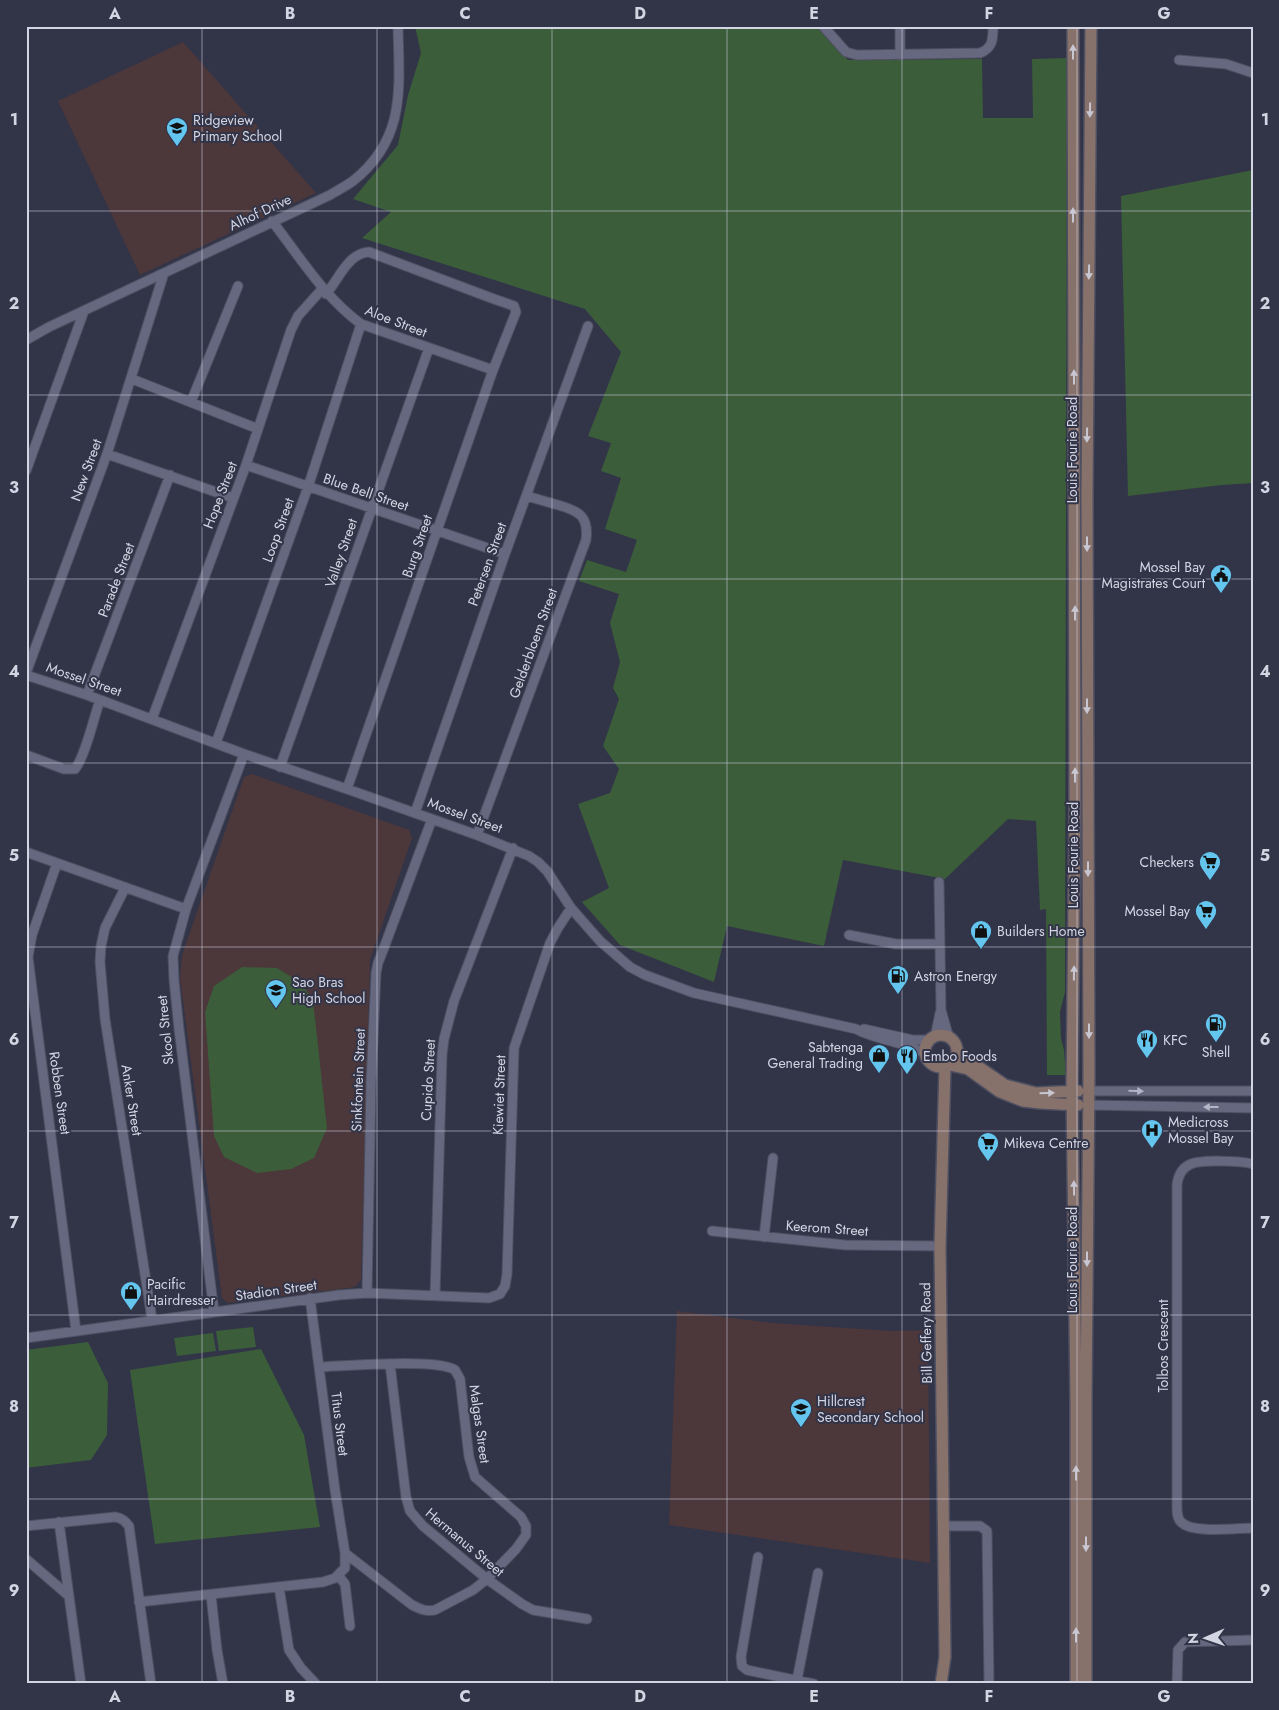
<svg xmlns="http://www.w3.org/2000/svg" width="1279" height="1710" font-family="Jost,sans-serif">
  <rect width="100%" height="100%" fill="#323448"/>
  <!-- education -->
  <path fill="#4c373b" d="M183,42l133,151 -176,82 -82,-174z
    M252,774l157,56 3,8 -42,122 -9,320 -6,7 -127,16 -6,-5 -42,-320 2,-23 62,-178z
    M677,1311l95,12 119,8 37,-1 2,233 -261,-38z"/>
  <!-- green -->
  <path fill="#3b5d3a" d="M415,26h403l30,34 134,-1 1,59h50l-1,-59 35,-1 -2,934 -5,20 1,26 3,12 2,25h-19l-1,-166 -6,1 -4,-89 -28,-2 -63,60 -102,-19 -19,86 -97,-20 -13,56 -94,-37 -38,-43 27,-14 -31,-84 32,-11 9,-24 -16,-23 16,-47 -6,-11 7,-26 -10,-39 9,-29 -40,-13 8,-21 39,12 11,-32 -32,-11 16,-51 -20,-7 10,-28 -23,-7 33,-84 -36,-43 -223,-71 29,-26 -38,-13 45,-54 10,-50 13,-42z
    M1253,170v313l-31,2 -94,11 -7,-300z
    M242,967l35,1 23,14 13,18 14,128 -13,30 -23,11 -34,4 -33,-16 -10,-21 -9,-124 9,-26z
    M253,1327l3,20 -37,4 -3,-20z
    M213,1333l3,18 -39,5 -3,-18z
    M88,1342l20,41 -1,52 -16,25 -65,8v-118z
    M261,1349l43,86 16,92 -165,17 -25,-174z"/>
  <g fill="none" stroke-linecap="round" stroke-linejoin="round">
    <!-- street casing -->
    <g stroke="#4e4f61" stroke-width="11">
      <path id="street" d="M823,26l23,26 11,3 123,-2c13,-5 13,-14 13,-27
        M900,26v29
        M1179,60l47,4 27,9
        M272,221c28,36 52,76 89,103l132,46
        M326,294c13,-15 22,-41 43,-42l125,47 20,7 2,6 -23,58 -146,419
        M26,340l23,-13 281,-132c8,-5 16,-9 23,-14 54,-43 46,-94 45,-155
        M132,379l126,50
        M191,402l47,-116
        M107,454l126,44
        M246,465l259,89
        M26,471l58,-160
        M26,673l81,-219 57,-181
        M26,675l61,20 157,59 103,35 130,46 52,21 9,6 9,9 24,37 29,33 30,26 15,8 49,18 162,36c22,12 48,12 70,25
        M87,695l83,-220
        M152,719l94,-254 45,-135 7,-14 25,-28
        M216,743l92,-256 53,-163
        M26,755l38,14h11c10,-12 19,-52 25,-69
        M280,767l149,-419
        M415,813l90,-259 83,-228
        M477,835l109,-295c3,-24 -7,-29 -28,-35 -11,-3 -21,-6 -31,-9
        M26,852l160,57
        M57,863l-25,72 -4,22 48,374
        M939,882l2,128 8,28
        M125,888l-20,40 -4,18 -1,16 5,57 47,300
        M849,935l47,9h44
        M864,1029l49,11h17
        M935,1037l5,-24
        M1088,1091h165
        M1087,1105l166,3
        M1253,1164c-12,-3 -54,-5 -64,1 -8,4 -11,11 -12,20v322c0,5 0,11 4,15 11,12 56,6 72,6
        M712,1231l133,14 95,1
        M764,1237l9,-79
        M367,1293l4,-209 5,-111 2,-10 7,-18 47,-126
        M435,1295l7,-240 2,-16 10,-38 59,-153
        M310,1298l25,192 10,63 67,52c8,4 14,7 23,5l38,-20 14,-11 29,-30 10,-14v-9l-5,-9 -46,-40 -6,-20 -9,-78 -5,-9c-18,-12 -110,-4 -136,-3
        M214,1312l-35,-283 -5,-49 -1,-24 13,-47 58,-155
        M26,1338l313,-43 28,-2 122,5 11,-4 5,-8 2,-12 7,-226 36,-105 8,-15 13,-20
        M390,1364l16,133 4,14 13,15 64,53 35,25 11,6 54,9
        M59,1522l10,74
        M26,1526l89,-9c7,1 10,4 14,9l22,158
        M943,1526h37l7,5 2,153
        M758,1557l-17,100 1,9 5,4 67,14
        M26,1559l43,37 12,88
        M338,1575l7,9 5,42
        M279,1587l10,63 12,18 15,16
        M211,1595l6,55 6,34
        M139,1602l184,-20 12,-4 10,-10v-15
        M797,1680l21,-107
        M1177,1684l1,-34 7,-8 68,-2"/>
    </g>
    <!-- secondary casing -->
    <g stroke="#4e4f61" stroke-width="14">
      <path id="secondary" d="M1073,26l2,777 -3,288 4,309v284
        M925 1051a16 16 0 1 1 32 0a16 16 0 1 1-32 0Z
        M957,1052l48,33 31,8 42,-2
        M950,1065l18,4 32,23 23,9 17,2 38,2
        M941,1684l4,-27 -5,-411 5,-179
        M1086,1684v-284l3,-327 -2,-578 4,-469"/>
    </g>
    <!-- street -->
    <use href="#street" stroke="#66687f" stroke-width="9"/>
    <!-- secondary -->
    <use href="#secondary" stroke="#87716b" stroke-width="11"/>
  </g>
  <!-- one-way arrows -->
  <defs><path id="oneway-solid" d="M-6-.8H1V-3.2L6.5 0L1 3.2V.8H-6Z" transform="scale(1.25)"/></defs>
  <g fill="#c8c6d1">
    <use href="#oneway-solid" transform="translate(1073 52) rotate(-90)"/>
    <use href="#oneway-solid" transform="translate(1090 110) rotate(91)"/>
    <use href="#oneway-solid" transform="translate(1073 215) rotate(-90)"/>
    <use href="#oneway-solid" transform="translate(1089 272) rotate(91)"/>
    <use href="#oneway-solid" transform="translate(1074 377) rotate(-90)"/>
    <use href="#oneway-solid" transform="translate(1087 435) rotate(91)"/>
    <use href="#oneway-solid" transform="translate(1087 544) rotate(90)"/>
    <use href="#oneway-solid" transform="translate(1075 613) rotate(-90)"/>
    <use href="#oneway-solid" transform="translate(1087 706) rotate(90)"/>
    <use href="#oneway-solid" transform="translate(1075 775) rotate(-90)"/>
    <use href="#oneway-solid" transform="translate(1088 869) rotate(90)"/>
    <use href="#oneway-solid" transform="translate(1074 973) rotate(-89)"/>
    <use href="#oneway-solid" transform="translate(1089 1031) rotate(90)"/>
    <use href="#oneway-solid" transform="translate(1047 1093) rotate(-2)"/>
    <use href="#oneway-solid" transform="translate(1074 1188) rotate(-91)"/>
    <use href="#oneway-solid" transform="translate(1087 1259) rotate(90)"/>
    <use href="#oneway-solid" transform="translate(1076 1473) rotate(-90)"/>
    <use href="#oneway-solid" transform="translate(1086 1544) rotate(90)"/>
    <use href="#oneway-solid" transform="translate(1076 1635) rotate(-90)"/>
  </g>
  <g fill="#b3b4c5">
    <use href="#oneway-solid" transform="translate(1136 1091) rotate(1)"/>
    <use href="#oneway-solid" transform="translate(1211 1107) rotate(180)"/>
  </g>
  <!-- grid -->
  <path fill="none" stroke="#d4d5e3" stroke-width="1" stroke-opacity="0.55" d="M202,26v1658M377,26v1658M552,26v1658M727,26v1658M902,26v1658M1077,26v1658M26,211h1227M26,395h1227M26,579h1227M26,763h1227M26,947h1227M26,1131h1227M26,1315h1227M26,1499h1227"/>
  <!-- icons -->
  <defs>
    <g id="school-pin" transform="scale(1.125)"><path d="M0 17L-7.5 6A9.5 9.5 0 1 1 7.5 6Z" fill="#64c5ee" stroke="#323448"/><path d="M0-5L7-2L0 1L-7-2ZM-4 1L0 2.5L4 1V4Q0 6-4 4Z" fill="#111"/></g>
    <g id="civic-pin" transform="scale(1.125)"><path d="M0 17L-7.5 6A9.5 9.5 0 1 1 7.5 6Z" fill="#64c5ee" stroke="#323448"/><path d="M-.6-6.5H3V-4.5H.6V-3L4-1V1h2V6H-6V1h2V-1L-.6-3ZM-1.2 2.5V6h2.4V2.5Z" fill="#111"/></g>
    <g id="supermarket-pin" transform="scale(1.125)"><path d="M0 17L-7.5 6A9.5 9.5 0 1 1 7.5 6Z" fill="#64c5ee" stroke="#323448"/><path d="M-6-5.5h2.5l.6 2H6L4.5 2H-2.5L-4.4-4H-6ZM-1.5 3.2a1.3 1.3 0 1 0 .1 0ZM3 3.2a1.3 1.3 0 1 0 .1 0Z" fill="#111"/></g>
    <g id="shop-pin" transform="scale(1.125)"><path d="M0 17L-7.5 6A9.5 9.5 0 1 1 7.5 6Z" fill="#64c5ee" stroke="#323448"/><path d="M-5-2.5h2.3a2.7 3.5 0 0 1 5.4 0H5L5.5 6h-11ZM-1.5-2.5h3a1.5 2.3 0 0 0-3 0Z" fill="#111"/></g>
    <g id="fuel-pin" transform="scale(1.125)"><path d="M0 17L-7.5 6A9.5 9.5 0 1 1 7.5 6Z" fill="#64c5ee" stroke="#323448"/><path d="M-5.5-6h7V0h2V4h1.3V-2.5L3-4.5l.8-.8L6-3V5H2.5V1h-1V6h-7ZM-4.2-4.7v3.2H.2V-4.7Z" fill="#111"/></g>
    <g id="restaurant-pin" transform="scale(1.125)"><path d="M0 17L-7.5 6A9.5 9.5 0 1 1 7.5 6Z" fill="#64c5ee" stroke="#323448"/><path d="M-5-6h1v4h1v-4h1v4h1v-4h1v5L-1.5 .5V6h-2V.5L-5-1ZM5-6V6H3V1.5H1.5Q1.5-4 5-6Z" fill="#111"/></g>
    <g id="hospital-pin" transform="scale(1.125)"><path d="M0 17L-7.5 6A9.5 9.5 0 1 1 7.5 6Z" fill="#64c5ee" stroke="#323448"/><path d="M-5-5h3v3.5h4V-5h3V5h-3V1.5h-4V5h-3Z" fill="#111"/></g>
  </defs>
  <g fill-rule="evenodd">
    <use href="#school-pin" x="177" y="128"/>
    <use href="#civic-pin" x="1221" y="575"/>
    <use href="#supermarket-pin" x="1210" y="862"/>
    <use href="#supermarket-pin" x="1206" y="911"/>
    <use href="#shop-pin" x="981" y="931"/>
    <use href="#fuel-pin" x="898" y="976"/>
    <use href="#school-pin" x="276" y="990"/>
    <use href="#fuel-pin" x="1216" y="1024"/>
    <use href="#restaurant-pin" x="1147" y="1040"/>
    <use href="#shop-pin" x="879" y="1055"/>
    <use href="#restaurant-pin" x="907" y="1056"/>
    <use href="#hospital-pin" x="1152" y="1130"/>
    <use href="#supermarket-pin" x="988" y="1143"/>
    <use href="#shop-pin" x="131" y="1292"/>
    <use href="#school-pin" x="801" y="1409"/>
  </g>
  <g text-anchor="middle" stroke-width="4" stroke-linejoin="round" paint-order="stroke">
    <!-- poi labels -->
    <g font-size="14" fill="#d4d5e3" stroke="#323448" text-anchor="start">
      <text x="193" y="125">Ridgeview<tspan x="193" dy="16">Primary School</tspan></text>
      <text x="1205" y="572" text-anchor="end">Mossel Bay<tspan x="1205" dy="16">Magistrates Court</tspan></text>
      <text x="1194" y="867" text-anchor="end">Checkers</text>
      <text x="1190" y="916" text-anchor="end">Mossel Bay</text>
      <text x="997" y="936">Builders Home</text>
      <text x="914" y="981">Astron Energy</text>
      <text x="292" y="987">Sao Bras<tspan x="292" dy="16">High School</tspan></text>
      <text x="1163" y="1045">KFC</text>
      <text x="863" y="1052" text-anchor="end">Sabtenga<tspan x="863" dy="16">General Trading</tspan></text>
      <text x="1216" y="1057" text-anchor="middle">Shell</text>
      <text x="923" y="1061">Embo Foods</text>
      <text x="1168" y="1127">Medicross<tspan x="1168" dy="16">Mossel Bay</tspan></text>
      <text x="1004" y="1148">Mikeva Centre</text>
      <text x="147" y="1289">Pacific<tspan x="147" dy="16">Hairdresser</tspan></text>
      <text x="817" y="1406">Hillcrest<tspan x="817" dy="16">Secondary School</tspan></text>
    </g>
    <!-- street labels -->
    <g font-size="14" fill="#d4d5e3" stroke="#323448">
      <text transform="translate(260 212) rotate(-25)" y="5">Alhof Drive</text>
      <text transform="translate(396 321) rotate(21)" y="5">Aloe Street</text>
      <text transform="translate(1072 450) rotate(-90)" y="5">Louis Fourie Road</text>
      <text transform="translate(86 470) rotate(-70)" y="5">New Street</text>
      <text transform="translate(366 492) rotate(19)" y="5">Blue Bell Street</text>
      <text transform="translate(220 495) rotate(-69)" y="5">Hope Street</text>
      <text transform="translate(278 530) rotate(-70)" y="5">Loop Street</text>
      <text transform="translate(417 546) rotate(-71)" y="5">Burg Street</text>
      <text transform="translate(341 553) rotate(-71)" y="5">Valley Street</text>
      <text transform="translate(487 564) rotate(-70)" y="5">Petersen Street</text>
      <text transform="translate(116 580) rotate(-69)" y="5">Parade Street</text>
      <text transform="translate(533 643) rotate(-70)" y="5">Gelderbloem Street</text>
      <text transform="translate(84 679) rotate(19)" y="5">Mossel Street</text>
      <text transform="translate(465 815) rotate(20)" y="5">Mossel Street</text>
      <text transform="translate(1073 855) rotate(-90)" y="5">Louis Fourie Road</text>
      <text transform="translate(165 1030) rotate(-96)" y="5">Skool Street</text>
      <text transform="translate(358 1080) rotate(-88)" y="5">Sinkfontein Street</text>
      <text transform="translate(428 1080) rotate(-87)" y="5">Cupido Street</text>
      <text transform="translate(60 1093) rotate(82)" y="5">Robben Street</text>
      <text transform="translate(499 1095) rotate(-88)" y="5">Kiewiet Street</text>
      <text transform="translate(132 1100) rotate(81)" y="5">Anker Street</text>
      <text transform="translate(827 1228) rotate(4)" y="5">Keerom Street</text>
      <text transform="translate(1072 1260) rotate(-90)" y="5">Louis Fourie Road</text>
      <text transform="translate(276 1290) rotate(-8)" y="5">Stadion Street</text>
      <text transform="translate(926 1333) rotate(-91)" y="5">Bill Geffery Road</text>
      <text transform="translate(1163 1346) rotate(-90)" y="5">Tolbos Crescent</text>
      <text transform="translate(340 1424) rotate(83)" y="5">Titus Street</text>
      <text transform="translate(480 1424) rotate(82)" y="5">Malgas Street</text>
      <text transform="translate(465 1542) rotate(40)" y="5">Hermanus Street</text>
    </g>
  </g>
  <!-- border -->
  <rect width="1279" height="1710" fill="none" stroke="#323448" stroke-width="55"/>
  <!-- north arrow -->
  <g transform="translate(1206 1638) rotate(268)" stroke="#323448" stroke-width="4" paint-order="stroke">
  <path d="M0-4L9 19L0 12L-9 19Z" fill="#d4d5e3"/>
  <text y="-8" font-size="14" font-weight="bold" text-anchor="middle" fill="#d4d5e3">N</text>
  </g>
  <rect x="28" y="28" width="1224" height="1654" fill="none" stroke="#d4d5e3" stroke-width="2"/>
  <g font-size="16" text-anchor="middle" font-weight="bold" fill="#d4d5e3">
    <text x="115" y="19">A</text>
    <text x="290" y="19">B</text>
    <text x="465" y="19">C</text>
    <text x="640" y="19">D</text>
    <text x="814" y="19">E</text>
    <text x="989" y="19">F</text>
    <text x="1164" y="19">G</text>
    <text x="14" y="125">1</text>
    <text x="1265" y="125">1</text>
    <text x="14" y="309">2</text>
    <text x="1265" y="309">2</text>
    <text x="14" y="493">3</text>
    <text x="1265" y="493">3</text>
    <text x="14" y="677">4</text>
    <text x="1265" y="677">4</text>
    <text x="14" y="861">5</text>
    <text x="1265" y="861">5</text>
    <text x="14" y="1045">6</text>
    <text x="1265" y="1045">6</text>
    <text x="14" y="1228">7</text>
    <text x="1265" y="1228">7</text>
    <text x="14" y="1412">8</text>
    <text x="1265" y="1412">8</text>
    <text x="14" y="1596">9</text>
    <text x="1265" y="1596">9</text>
    <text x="115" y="1702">A</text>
    <text x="290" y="1702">B</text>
    <text x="465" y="1702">C</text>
    <text x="640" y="1702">D</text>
    <text x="814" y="1702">E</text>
    <text x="989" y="1702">F</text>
    <text x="1164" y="1702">G</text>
  </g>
</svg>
